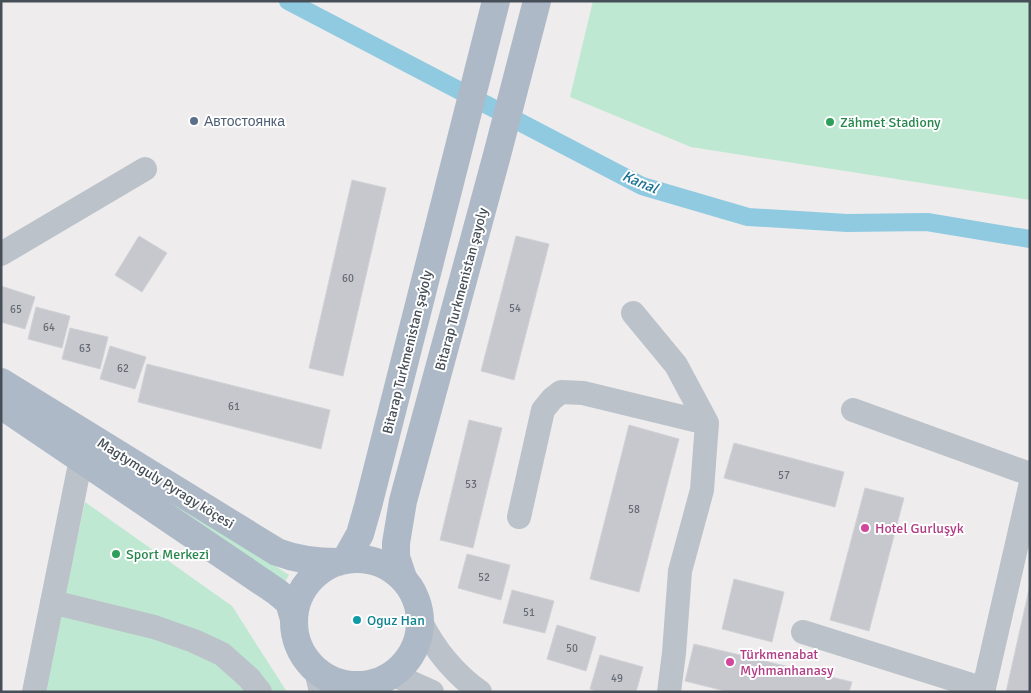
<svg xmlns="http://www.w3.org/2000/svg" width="1031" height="693" font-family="Signika,sans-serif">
  <rect width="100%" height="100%" fill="#eeecec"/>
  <!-- green -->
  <path fill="#bee8d1" d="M593,1h437v199l-339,-53 -121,-50z
    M1,386l288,189 -5,8z
    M85,502l147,104 55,86h-243z"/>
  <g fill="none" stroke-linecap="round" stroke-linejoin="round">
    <!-- canal -->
    <path stroke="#8fcae1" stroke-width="18" d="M288,1l354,185 106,31 99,6 80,-1 103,17"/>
  </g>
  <!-- building -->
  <path fill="#c7c8ce" stroke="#d0d2d7" d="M352,180l34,8 -43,188 -34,-8z
    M139,236l28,17 -25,39 -27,-17z
    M516,236l33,8 -35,136 -33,-9z
    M1,286l34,11 -10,32 -24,-7z
    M36,307l34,9 -8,32 -34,-9z
    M70,328l38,9 -8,32 -38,-10z
    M110,346l36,11 -11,32 -35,-10z
    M147,364l183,46 -9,39 -183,-47z
    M469,420l33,8 -29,120 -33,-8z
    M629,425l50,14 -40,153 -49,-13z
    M734,443l110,29 -9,35 -111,-29z
    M865,488l39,10 -35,133 -39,-11z
    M467,554l43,11 -9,35 -43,-12z
    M734,579l50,13 -12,50 -50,-13z
    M1030,585v107h-24z
    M512,590l42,11 -9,32 -42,-10z
    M557,625l39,12 -10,34 -39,-12z
    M694,644l158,38 -3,10h-120l-44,-11z
    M600,655l43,12 -7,25h-37l-9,-3z"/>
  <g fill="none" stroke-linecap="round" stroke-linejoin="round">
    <!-- minor -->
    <path stroke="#bbc2ca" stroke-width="24" d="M1,254l144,-85
      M633,313l43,52 31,58 -5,67 -22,81 -6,82 -5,39
      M853,410l177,64
      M519,517l24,-107 9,-11 9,-7 22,1 124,30
      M52,602l102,25 40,14 28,13 27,24 11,14
      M421,622c14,28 34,52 59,70
      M803,632l181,57
      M316,670l5,22
      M392,674l40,18
      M34,692l47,-233
      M365,692l6,-8
      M983,692l47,-205"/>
    <!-- major -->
    <path stroke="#aeb9c8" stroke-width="28" d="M1,382l276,170c21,8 39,10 61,10
      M1,405l276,187 12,10 5,17
      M294 622a63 63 0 1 1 126 0a63 63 0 1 1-126 0Z
      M346,559l14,-25 8,-28 128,-505
      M403,578l-7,-21v-14l7,-42 94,-346 40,-154"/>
  </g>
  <!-- markers -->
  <circle fill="#5c6f8a" stroke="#fff" stroke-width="2" cx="194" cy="121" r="5"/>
  <g fill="#2e9e5b" stroke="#fff" stroke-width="2">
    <circle cx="830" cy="122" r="5"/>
    <circle cx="116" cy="554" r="5"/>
  </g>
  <g fill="#d1479c" stroke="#fff" stroke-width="2">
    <circle cx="865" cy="528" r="5"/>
    <circle cx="730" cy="662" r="5"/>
  </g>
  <circle fill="#0f9aa8" stroke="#fff" stroke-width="2" cx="357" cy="620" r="5"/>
  <g text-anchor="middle" stroke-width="4" stroke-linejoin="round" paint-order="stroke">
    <!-- number labels -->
    <g font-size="11" fill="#666c75">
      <text x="348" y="282">60</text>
      <text x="515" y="312">54</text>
      <text x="16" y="313">65</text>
      <text x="49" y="331">64</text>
      <text x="85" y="352">63</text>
      <text x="123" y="372">62</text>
      <text x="234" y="410">61</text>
      <text x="784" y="479">57</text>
      <text x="471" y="488">53</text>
      <text x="634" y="513">58</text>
      <text x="484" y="581">52</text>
      <text x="529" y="616">51</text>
      <text x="572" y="652">50</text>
      <text x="617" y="682">49</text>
    </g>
    <!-- service labels -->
    <g font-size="14" fill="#4e5e75" stroke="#fff" text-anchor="start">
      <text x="204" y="126">Автостоянка</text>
    </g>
    <!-- leisure labels -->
    <g font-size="14" fill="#27864d" stroke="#fff" text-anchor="start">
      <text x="840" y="127">Zähmet Stadiony</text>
      <text x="126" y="559">Sport Merkezi</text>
    </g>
    <!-- street labels -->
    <g font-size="14" fill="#464e57" stroke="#fff">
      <text transform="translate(461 289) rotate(-75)" y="5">Bitarap Turkmenistan şayoly</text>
      <text transform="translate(407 352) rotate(-76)" y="5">Bitarap Turkmenistan şaýoly</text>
      <text transform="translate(166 483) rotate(32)" y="5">Magtymguly Pyragy köçesi</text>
    </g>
    <!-- hotel labels -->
    <g font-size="14" fill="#b23c85" stroke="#fff" text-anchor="start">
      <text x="875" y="533">Hotel Gurluşyk</text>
      <text x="740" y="659">Türkmenabat<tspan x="740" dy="16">Myhmanhanasy</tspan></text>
    </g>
    <!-- culture labels -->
    <g font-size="14" fill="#0d838f" stroke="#fff" text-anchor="start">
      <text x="367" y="625">Oguz Han</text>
    </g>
    <!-- water labels -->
    <g font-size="15" font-style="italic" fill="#1b7295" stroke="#fff">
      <text transform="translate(640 182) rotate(23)" y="5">Kanal</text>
    </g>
  </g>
  <!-- border -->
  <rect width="1031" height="693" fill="none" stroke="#464e57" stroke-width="5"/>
</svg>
